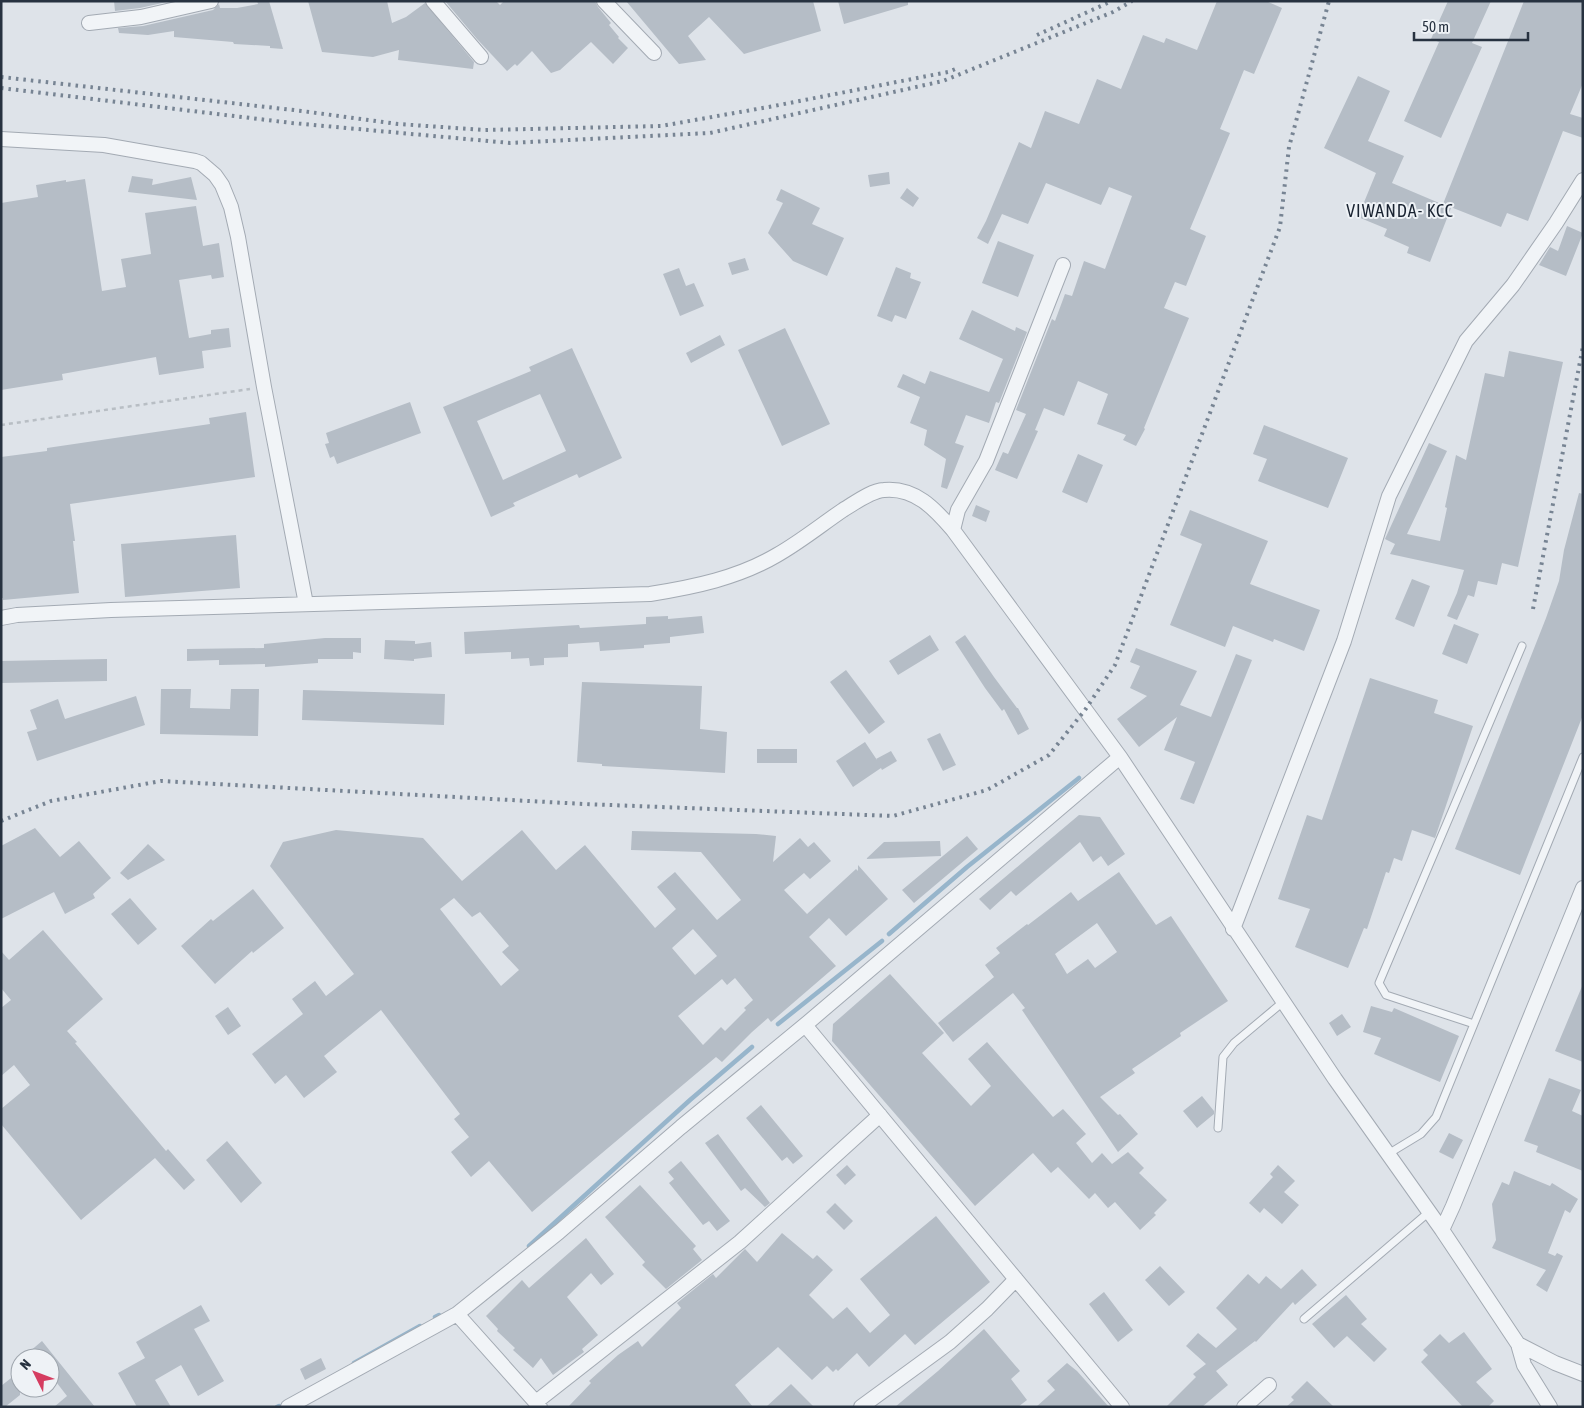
<svg xmlns="http://www.w3.org/2000/svg" width="1584" height="1408" font-family="'Asap Condensed',sans-serif">
  <rect width="100%" height="100%" fill="#dee3e9"/>
  <g fill="none" stroke-linecap="round" stroke-linejoin="round">
    <!-- stream -->
    <path stroke="#97b5cb" stroke-width="4.5" d="M889,934l78,-67 112,-89
      M778,1024l104,-83
      M529,1246l161,-146 62,-53
      M435,1317l4,-2
      M354,1363l66,-37
      M277,1407l2,-1"/>
  </g>
  <!-- building -->
  <path fill="#b5bdc6" fill-rule="evenodd" d="M114,1h57l-31,7 -25,3z
    M257,1h12l14,48 -13,-1v-2l-36,-2 -1,-2 -59,-5v-6l-26,4 -29,-2 -1,-5 25,-2 70,-16 6,-6 1,4h17l21,-4z
    M308,1h79l5,22 14,-6 19,-14 49,59 -1,7 -75,-9 1,-10 -26,7 -51,-5z
    M445,1h51l4,4 4,-4h91l3,6 13,16 -2,2 10,12 -1,1 10,10 -15,16 -22,-22 -31,28 -9,3 -19,-22 -15,15 -2,-2 -8,7 -30,-32z
    M626,1h187l8,30 -77,23 -35,-37 -21,19 18,24 -27,4z
    M838,1h70v4l-64,19z
    M1217,1h49l16,7 -28,66 -10,-4 -24,59 10,4 -40,96 16,7 -20,50 -11,-4 -11,26 25,10 -45,110 1,1 -9,17 -13,-6 3,-5 -29,-11 11,-30 -30,-13 -14,35 -20,-8 -9,22 3,1 -21,48 -22,-9 8,-18 5,2 18,-40 -10,-4 36,-91 3,2 10,-27 7,2 12,-35 21,8 27,-73 -23,-9 -8,18 -55,-22 -18,41 -26,-10 -14,30 -11,-6 9,-17 33,-79 12,6 14,-37 34,13 18,-45 24,10 22,-54 21,8 2,-5 31,12z
    M1448,1h43l-19,42 10,4 -41,91 -37,-17 35,-79 -8,-3z
    M1524,1h59v82l-13,31 13,4v20l-20,-7 -35,90 -21,-8 -6,14 -58,-23z
    M1358,76l32,15 -22,50 36,15 -12,27 59,25 -21,54 -23,-9 2,-6 -25,-11 3,-7 -29,-12 18,-44 -52,-25z
    M889,172l1,12 -20,3 -2,-12z
    M132,176l21,3 -1,6 39,-8 6,23 -69,-8z
    M85,179l17,112 24,-4 -5,-28 30,-5 -6,-41 51,-7 7,40 16,-3 5,34 -12,2 -1,-4 -32,5 10,58 22,-4v-4l18,-2 2,19 -29,4 2,17 -45,7 -3,-18 -94,17 1,6 -62,10v-187l37,-6 -2,-12 30,-5v2z
    M907,188l12,10 -6,9 -13,-9z
    M781,189l39,19 -8,16 32,14 -17,38 -34,-15 -25,-28 15,-30 -7,-3z
    M1567,226l16,7 -17,43 -27,-11 11,-18 8,4z
    M998,241l36,14 -16,42 -36,-14z
    M745,258l4,12 -17,5 -4,-12z
    M896,267l15,6 -1,5 11,4 -15,37 -11,-4 -3,7 -15,-6z
    M679,268l7,18 8,-3 10,23 -24,10 -17,-42z
    M972,310l43,21 1,-4 11,5 -28,71 -3,-1 -7,21 -23,-8 -11,28 9,3 -17,43 -6,-2 5,-28 -22,-14 3,-15 -17,-7 10,-26 -23,-10 6,-13 22,10 5,-13 59,21 14,-33 -44,-20z
    M785,328l45,96 -48,22 -44,-96z
    M720,335l5,10 -34,18 -5,-10z
    M572,348l50,110 -43,20 -2,-4 -64,29 2,3 -24,11 -48,-110 88,-36 -2,-4zM540,394l26,57 -63,29 -26,-59z
    M1509,351l54,11 -45,205 -16,-4 -5,22 -19,-4 -4,16 -6,-2 -11,25 -10,-4 10,-23 7,-23 -74,-16 5,-10 -10,-5 44,-96 18,8 -40,83 33,7 7,-33 -2,-1 11,-52 10,5 19,-87 19,4z
    M410,402l11,31 -84,31 -3,-8 -4,2 -5,-14 4,-1 -3,-10z
    M246,412l9,65 -185,27 5,37h-2l6,52 -76,7v-2h-2v-141l46,-6v-3l163,-24 -1,-6z
    M1264,425l84,33 -20,50 -70,-27 9,-22 -14,-5z
    M1078,454l25,11 -16,38 -25,-11z
    M1579,493l4,1v221l-63,160 -65,-26 91,-231 13,-37 5,-31z
    M976,505l14,6 -4,11 -14,-6z
    M1190,510l78,31 -18,43 70,26 -16,41 -30,-12 -1,3 -40,-16 -8,21 -55,-22 32,-81 -22,-9z
    M236,535l4,53 -115,9 -4,-53z
    M1412,579l18,7 -16,41 -19,-8z
    M668,616v3l34,-3 2,17 -34,4v6l-26,2v3l-44,3 -1,-9 -31,2v13l-24,1v7l-14,1 -1,-8 -18,1v-7l-46,2 -1,-22 115,-7 1,3 66,-4v-7z
    M1454,624l25,10 -12,30 -25,-10z
    M930,635l9,15 -41,25 -9,-14z
    M965,635l29,42 23,31h1l11,21 -11,6 -14,-26 -2,2 -17,-23 -30,-46z
    M325,638h36v15l-8,-1v7h-35v4l-53,4v-3l-46,1v-5l-32,1v-12l77,-1v-4z
    M385,640l30,1v3l16,-2 1,15 -18,2v2l-30,-2z
    M1136,648l61,23 -17,34 31,12 25,-63 16,6 -58,144 -14,-5 15,-37 -31,-12 13,-33 -38,30 -22,-28 30,-23 -17,-8 10,-22 -10,-4z
    M107,659v22l-106,2v-22z
    M846,670l39,52 -16,12 -39,-52z
    M1370,678l68,22 -4,13 39,13 -38,112 -23,-8 -10,31 -8,-3 -5,15 -3,-1 -19,57 -3,-1 -16,40 -53,-21 15,-38 -32,-10 29,-84 15,5z
    M582,682l120,4 -2,43 27,3 -2,41 -123,-7v-2l-25,-2z
    M161,689h30l-1,19 40,1 1,-20h28l-1,47 -98,-2z
    M303,690l142,4 -1,31 -142,-5z
    M136,696l9,29 -108,36 -10,-29 10,-3 -7,-19 28,-11 7,20z
    M940,733l16,32 -13,6 -16,-32z
    M865,742l12,18 -1,-1 15,-8 6,10 -15,9 -1,-2 -28,19 -17,-26z
    M757,749h40v14h-40z
    M1079,815l21,2 25,37 -17,12 -7,-10 -8,6 -13,-20 -64,54 -5,-5 -21,19 -11,-11z
    M35,828l25,29 19,-16 32,37 -18,16 2,4 -30,16 -11,-22 -53,27v-73z
    M336,830l87,8 39,43 60,-51 34,40 29,-25 70,83 21,-19 -19,-22 18,-15 42,48 24,-20 -40,-48 -70,-2 1,-19 124,3 20,2 -3,26 27,-24 8,9 6,-5 17,19 -21,18 -6,-6 -20,17 23,24 49,-45 2,2v-6l30,34 -42,37 -17,-18 -20,19 27,29 -65,56 -3,-4 -16,14 -30,30 -6,-5 -184,155 -43,-51 -18,16 -20,-25 18,-15 -15,-18 6,-5 -79,-104 -57,46 13,16 -33,26 -18,-23 -11,9 -23,-30 51,-40 -11,-15 23,-18 11,15 28,-22 -84,-108 13,-24zM454,898l18,19 8,-5 29,34 -7,6 17,18 -18,16 -61,-77zM693,929l24,27 -22,19 -23,-27zM735,978l18,22 -9,8 2,2 -21,21 -4,-4 -18,18 -25,-29 44,-37 5,6z
    M967,836l11,13 -64,54 -12,-13z
    M940,841l1,15 -75,3 18,-17z
    M148,844l17,16 -37,20 -8,-7z
    M1119,872l37,53 15,-9 57,85 -48,32 1,3 -49,33 3,4 -35,24 18,18 2,-1 18,20 -20,18 -96,-142 3,-2 -12,-15 -60,49 -15,-19 56,-46 -9,-12 15,-12 -4,-5 31,-24 1,1 43,-33 7,9zM1097,923l20,29 -22,16 -7,-9 -21,15 -12,-20z
    M253,889l31,39 -31,25 -1,-2 -37,33 -34,-38 30,-27 2,2z
    M130,898l27,31 -19,16 -27,-31z
    M43,930l60,69 -36,32 10,11 -2,1 91,108 2,-2 27,31 -11,10 -29,-32 -74,62 -80,-96v-15l29,-24 -16,-20 -13,11v-68l10,-8 -10,-12v-37l8,9z
    M890,974l54,59 -22,20 49,53 20,-20 -23,-27 19,-17 66,75 10,-8 23,25 -10,9 16,20 10,-10 10,11 16,-12 16,16 -5,5 28,27 -13,13 2,2 -16,15 -25,-28 -7,6 -13,-15 -6,6 -31,-32 -7,6 -18,-20 -58,53 -143,-165 1,-17z
    M1583,984v78l-28,-11z
    M1371,1006l21,6 2,-4 65,28 -19,46 -66,-28 7,-16 -18,-6z
    M228,1007l13,19 -13,9 -13,-19z
    M1342,1014l9,13 -14,9 -8,-13z
    M1549,1078l32,12 -9,21 11,5v55l-47,-19 2,-6 -14,-5z
    M1202,1096l12,15v3l-17,14 -14,-17z
    M761,1105l42,51 -10,8 -6,-7 -5,4 -36,-43z
    M1449,1133l14,7 -10,19 -14,-7z
    M718,1134l52,69 -5,4 -20,-19 -4,3 -36,-48z
    M227,1141l35,42 -21,20 -35,-43z
    M681,1161l49,60 -13,10 -8,-10 -6,4 -34,-42 5,-4 -6,-7z
    M847,1165l9,10 -11,10 -9,-10z
    M1278,1165l17,16 -11,11 15,13 -17,19 -18,-16 -4,5 -11,-10 24,-26 -3,-3z
    M1514,1171l36,15 2,-3 26,16 -8,14 -5,-3 -17,43 7,3 2,-3 6,3 -16,36 -11,-7 10,-15 -54,-22 4,-8 -4,-36 10,-22 7,3z
    M640,1185l56,61 -3,3 9,11 -36,29 -24,-24 3,-3 -40,-45z
    M835,1203l18,18 -9,9 -18,-18z
    M936,1216l54,66 -75,63 -10,-11 -36,33 -12,-14 -19,18 -2,-2 -3,3 -6,-6 -15,14 -34,-33 -43,38 18,22h-185l23,-24 -2,-2 29,-26 20,-14 4,6 39,-39 -4,-5 36,-29 3,4 29,-29 12,13 25,-29 31,26 4,-4 16,15 -24,25 24,24 14,-12 23,26 20,-18 -30,-36z
    M586,1238l28,36 -13,11 -10,-12 -24,24 31,38 -16,14 2,3 -31,23 -12,-17 -8,10 -20,-18 2,-2 -18,-17 1,-2 -12,-13 36,-36 7,8z
    M1160,1266l25,26 -16,14 -24,-26z
    M1302,1269l15,16 -22,20 -2,-3 -37,40 -1,-1 -39,30 12,14 -26,22h-36l30,-30 -3,-3 13,-10 -20,-18 12,-13 18,15 21,-19 -21,-21 32,-34 11,10 7,-8 15,13z
    M1104,1292l29,38 -15,12 -29,-38z
    M1346,1295l21,24 -6,5 26,25 -13,13 -27,-26 -13,12 -22,-24z
    M201,1305l9,16 -16,8 30,52 -26,15 -17,-31 -26,15 16,27h-34l-19,-34 27,-15 -9,-16z
    M984,1329l36,42 -9,8 16,21 -9,7h-123l43,-36z
    M1464,1332l28,37 -16,13 18,19 -6,6h-25l-42,-45 7,-7 -5,-5 17,-16 9,9z
    M42,1341l8,10 45,56h-41l13,-11 -17,-22v-16h-28z
    M321,1358l5,11 -21,11 -5,-11z
    M1067,1363l10,8 32,36h-73l19,-17 -8,-9z
    M20,1371v24l-15,12h-4v-21z
    M1307,1381l27,26h-48l8,-7 -3,-3z
    M791,1384l23,23h-48z"/>
  <g fill="none" stroke-linecap="round" stroke-linejoin="round">
    <!-- lane casing -->
    <g stroke="#a3aab3" stroke-width="9">
      <path id="lane" d="M1474,1024l-88,-29 -7,-12 143,-337
        M1218,1128l5,-71 11,-14 49,-41
        M1388,1154l33,-20 15,-17 147,-360
        M1304,1319l125,-107"/>
    </g>
    <!-- street casing -->
    <g stroke="#a3aab3" stroke-width="16">
      <path id="street" d="M433,1l48,56
        M604,1l50,52
        M89,23l52,-6 70,-16
        M1,139l103,6 91,16 6,2 14,12 7,10 9,22 7,30 26,150 42,217
        M953,530l5,-20 28,-49 77,-196
        M1,618l16,-3 94,-5 539,-16c44,-7 88,-16 127,-39 23,-13 44,-30 66,-45 12,-7 27,-19 41,-20 31,-3 51,19 69,40l167,227 215,322 107,151 76,114 37,19 28,11
        M1233,929l111,-288 45,-145 77,-155 47,-56 43,-62 27,-43
        M805,1025l317,382
        M1442,1230l11,-24 130,-318
        M457,1314l83,93
        M1518,1344l6,21 26,42
        M536,1402l204,-160 140,-127
        M288,1407l169,-93 102,-82 122,-105 124,-102 315,-268
        M861,1407l89,-65 37,-33 29,-30
        M1244,1407l25,-22"/>
    </g>
    <!-- path -->
    <path stroke="#b8bec4" stroke-width="2.5" stroke-dasharray="4 4" stroke-linecap="butt" d="M1,425l249,-36"/>
    <!-- lane -->
    <use href="#lane" stroke="#f1f4f7" stroke-width="7"/>
    <!-- street -->
    <use href="#street" stroke="#f1f4f7" stroke-width="14"/>
    <!-- rail -->
    <path stroke="#778493" stroke-width="4" stroke-dasharray="2.5 5" stroke-linecap="butt" d="M1037,35l75,-34
      M1,77l301,34 96,13 87,6 176,-4 113,-20 174,-34 10,-4
      M1,88l291,35 218,20 200,-10 233,-52 170,-69 19,-11
      M1533,609l50,-263
      M1,821l50,-20 110,-20 423,23 309,12 94,-26 62,-35 36,-45 30,-45 165,-438 9,-80 40,-146"/>
  </g>
  <g text-anchor="middle" stroke-width="4" stroke-linejoin="round" paint-order="stroke">
    <!-- quarter labels -->
    <g font-size="18" letter-spacing="1" fill="#192331" stroke="#eef2f6">
      <text x="1400" y="217">VIWANDA- KCC</text>
    </g>
  </g>
  <!-- border -->
  <rect width="1584" height="1408" fill="none" stroke="#273240" stroke-width="5"/>
  <!-- north arrow -->
  <g transform="translate(35 1373) rotate(312)"><circle r="24" fill="#eef2f6" stroke="#9ea5ad"/>
  <path d="M0-4L9 19L0 12L-9 19Z" fill="#d53c60"/>
  <text y="-8" font-size="14" font-weight="bold" text-anchor="middle" fill="#273240">N</text>
  </g>
  <!-- scale -->
  <path d="M1414 32v8h114v-8" fill="none" stroke="#273240" stroke-width="2.5"/>
  <text x="1422" y="32" font-size="15" fill="#273240" stroke="#eef2f6" stroke-width="4" paint-order="stroke">50 m</text>
</svg>
